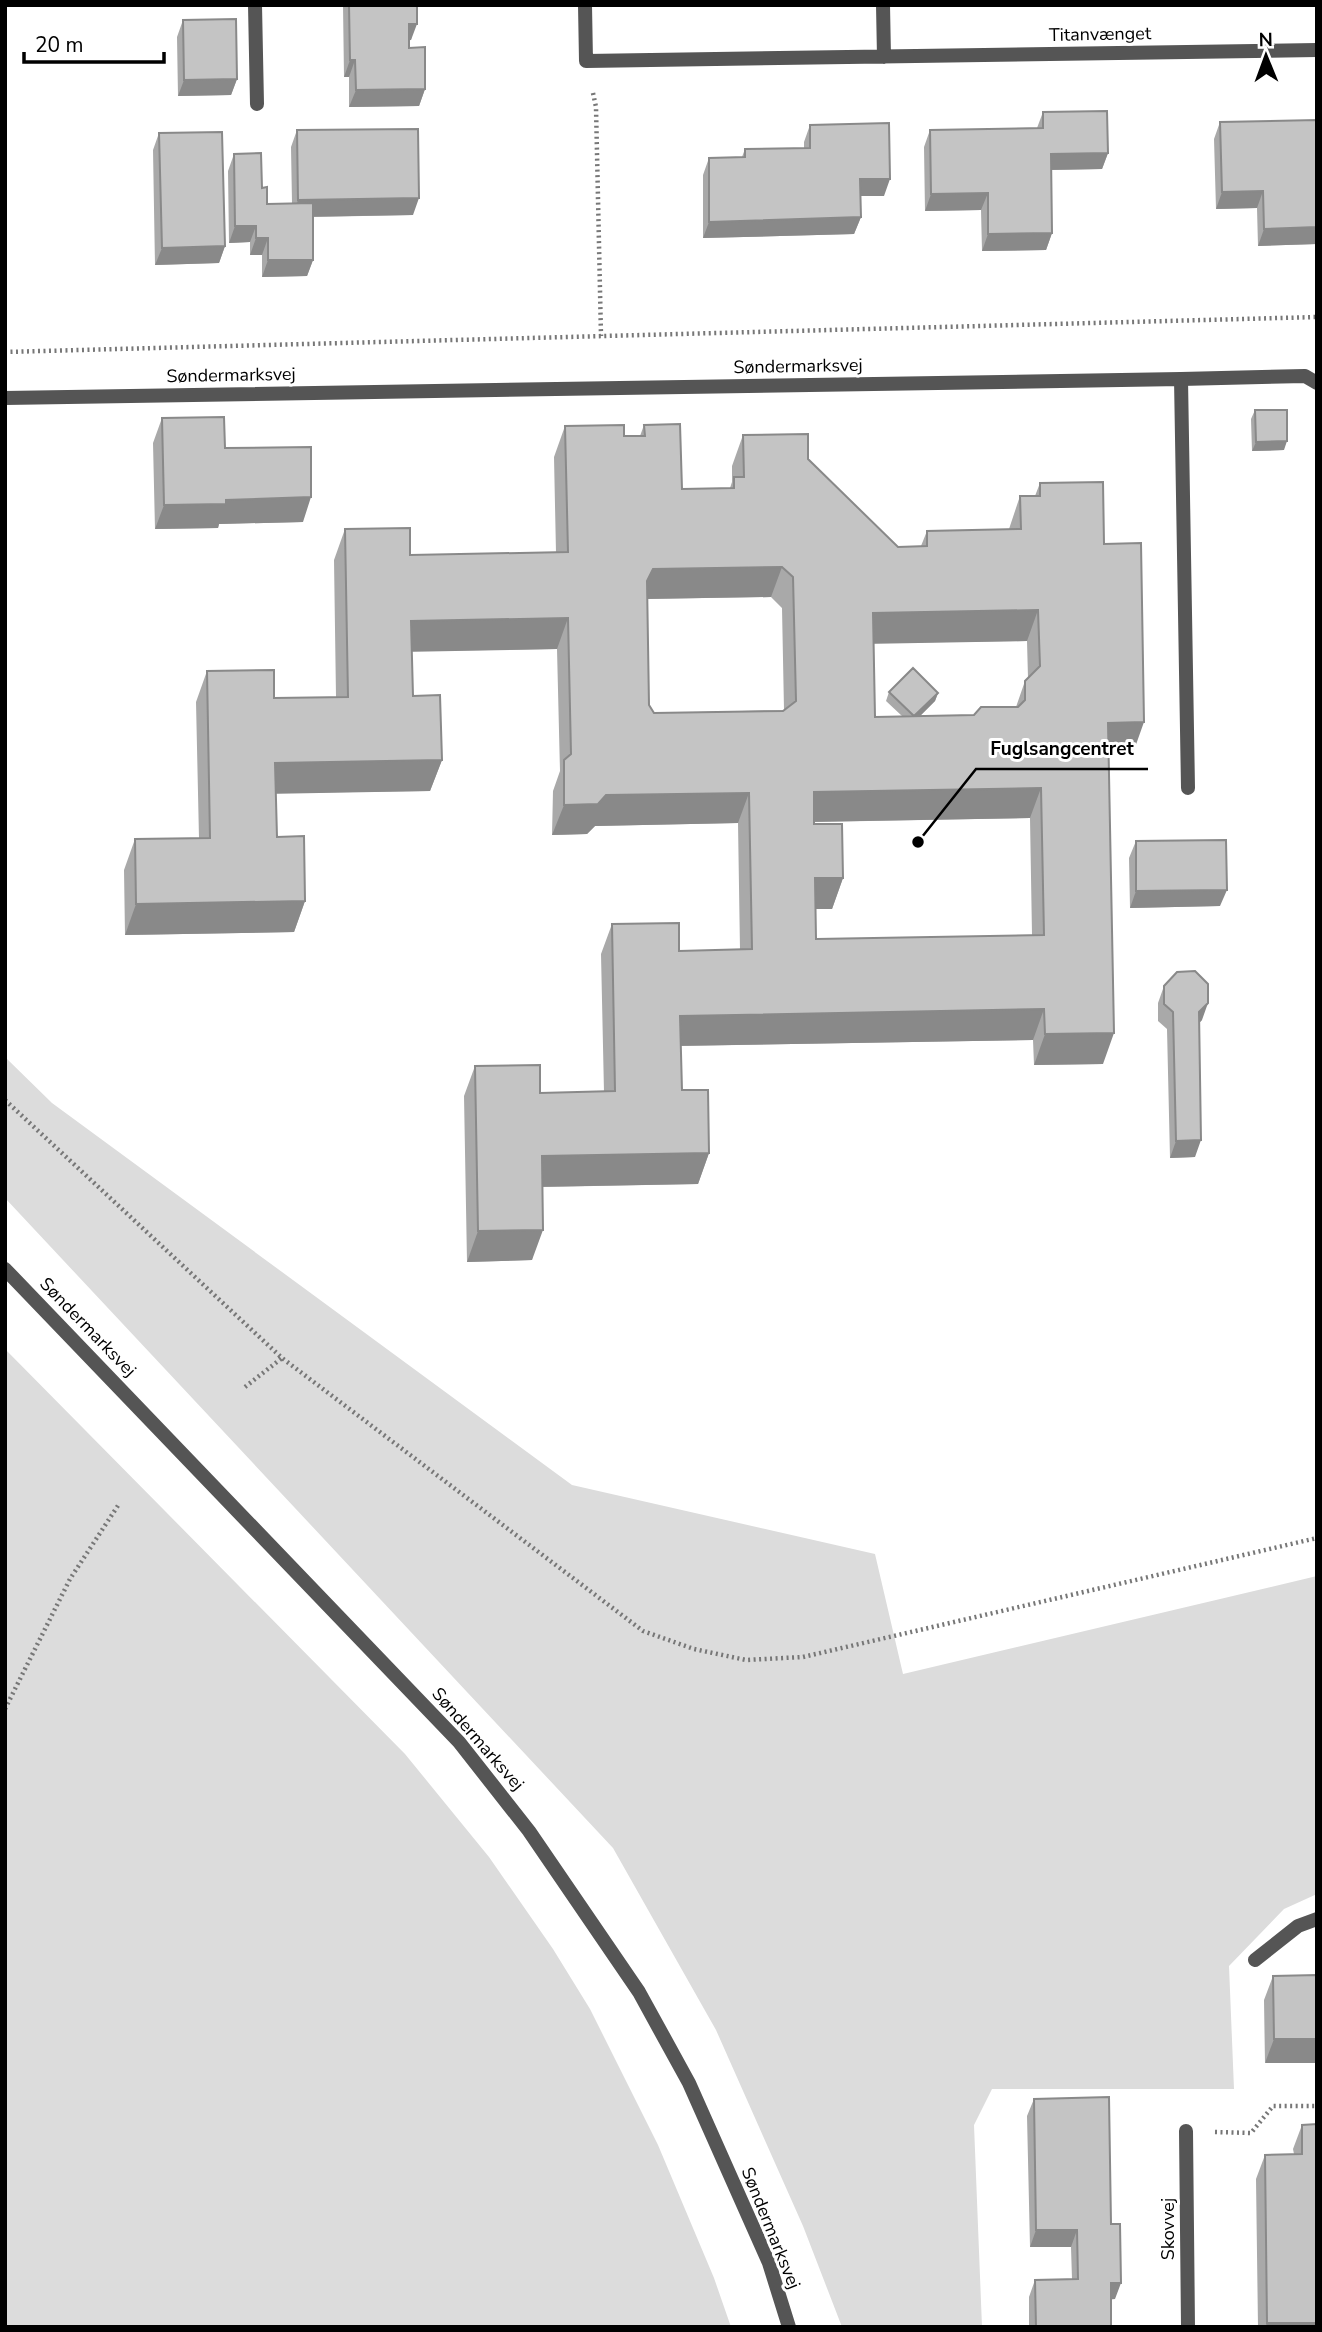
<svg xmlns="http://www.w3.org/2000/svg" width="1322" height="2332" font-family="'Nunito Sans',sans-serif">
  <rect width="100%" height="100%" fill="#fff"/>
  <!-- green -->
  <path fill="#dcdcdc" d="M5,1057l47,46 520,382 303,69 28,120 414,-98v318l-33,15 -55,57 5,123h-242l-18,36 8,202h-140l-39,-101 -87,-196 -103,-182 -608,-650z
    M5,1349l400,405 84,103 64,92 37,60 68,136 56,133 17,49h-726z"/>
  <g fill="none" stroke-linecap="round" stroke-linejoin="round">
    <!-- path -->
    <path stroke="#777" stroke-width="4.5" stroke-dasharray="2 3.5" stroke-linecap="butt" d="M593,93l3,14 5,229
      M5,352l1312,-35
      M5,1100l277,258 361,273 51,18 52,11 57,-3 514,-119
      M245,1387l37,-29
      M5,1709l65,-130 49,-75
      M1215,2132l36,1 22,-27h44"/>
    <!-- service -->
    <path stroke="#555" stroke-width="14" d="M1181,379l124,-3 12,7"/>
    <!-- minor -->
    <path stroke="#555" stroke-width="14" d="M255,5l2,99
      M585,5l1,56 731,-11
      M883,5l1,52
      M5,398l1176,-19 7,409
      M1255,1960l43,-34 19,-7
      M1186,2131l2,196"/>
    <!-- tertiary -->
    <path stroke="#555" stroke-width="14" d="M5,1269l454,473 70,89 110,161 50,91 80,180 20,64"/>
  </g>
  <!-- wall -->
  <path fill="#a9a9a9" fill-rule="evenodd" d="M343,5h74l-6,35h-2v8l16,41 -6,17 -70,1v-30h-5z
    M183,20l54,59 -6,16 -53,1 -1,-59z
    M1043,112l65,41 -6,16 -51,1 1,63 -6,17 -64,1 -1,-41 -56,1 -1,-64 6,-17 107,-2z
    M1317,120v124l-59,2 -1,-38 -41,1 -2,-70 6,-17z
    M810,125l74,71h-24l1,21 -7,17 -151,4v-63l6,-17 33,-1 3,-8 59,-1v-6z
    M297,130l116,85 -100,2v43l-6,16 -45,1v-22h-12v-13l-21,1 -1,-72 6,-17 28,34 5,16 25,-1 -1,-56z
    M159,133l66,113 -6,17 -64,2 -2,-115z
    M1255,410l29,40 -32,1 -1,-32z
    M162,418l63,30 78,74 -84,2 -1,4 -63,1 -2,-86z
    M644,425l38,64 48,-1 2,-6v-16l11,-31 65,24 90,88 23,-1 6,-15 82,-2 11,-33h15l5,-13 64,61 29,209h-24l-6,311 -69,1 -1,-25 -352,6 1,44 27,63 -11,31 -156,3 -10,73 -65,2 -3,-166 11,-30 65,27 64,-1 -3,-138 11,-30 67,27 61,-1 -2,-127 -143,3 -8,8 -35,1 1,-44 7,-20 -3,-122 -145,2 1,45 29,64 -12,31 -154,2 1,44 28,64 -11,31 -169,3 -1,-65 11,-31 64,-1 -3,-136 11,-31 67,27 62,-1 -2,-137 11,-31 65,26 146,-2 -2,-96 11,-31 59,10h16zM771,597l11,11 2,102 -130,3 -5,-8 -2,-106zM1027,641l1,37 -3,3 -9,26 -42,8 -54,1 15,-15 3,-8 -49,-1 -3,9 16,15 -27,1 -1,-74zM1030,818l2,117 -216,4v-30h16l11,-31 -29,-54v-2z
    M1136,841l84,65 -90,2 -1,-50z
    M1164,986l38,34 -3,3 -4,134 -25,1 -3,-129 -9,-8v-18z
    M1317,1975l-52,88 -1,-63 9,-24z
    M1034,2099l77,125 4,75h-4v28h-82v-30l6,-17 37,-1 -1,-32h-41l-3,-131z
    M1302,2125l15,202h-59l-2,-148 9,-24 29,-1 -1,-5z"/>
  <!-- shaded-wall -->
  <path fill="#898989" d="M409,24h8l-6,16 -8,1z
    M350,60h5l-6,17h-5z
    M237,79l-6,16 -53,1 6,-16z
    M425,89l-6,17 -70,1 7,-17z
    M1108,153l-6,16 -57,1 6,-16z
    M860,179h30l-6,17h-30z
    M1263,191l-6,17 -41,1 6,-17z
    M988,193l-7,17 -56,1 6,-17z
    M419,198l-6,17 -121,2 6,-17z
    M861,217l-7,17 -151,4 6,-16z
    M235,226h21l-6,16 -21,1z
    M1317,227v17l-59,2 6,-17z
    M1052,233l-6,17 -64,1 6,-17z
    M256,238h12l-6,17h-12z
    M225,246l-6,17 -64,2 7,-17z
    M268,260h45l-6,16 -45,1z
    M1287,441l-3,9 -32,1 4,-9z
    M311,497l-8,25 -84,2 -1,4 -63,1 9,-24 62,-5z
    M782,567l-11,30 -129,2 5,-18 6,-12z
    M1038,610l-11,31 -165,3 11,-31z
    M568,618l-11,31 -157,3 11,-31z
    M938,693l-3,8 -24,24 3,-9z
    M1144,722l-11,31h-36l11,-30z
    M442,760l-12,31 -166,3 11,-31z
    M1041,788l-11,30 -227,4 11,-30z
    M749,793l-11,30 -143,3 -8,8 -35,1 12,-30 42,-10z
    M815,878h28l-11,31h-28z
    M1227,890l-7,16 -90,2 6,-17z
    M305,901l-11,31 -169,3 11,-31z
    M1208,1003l-6,17 -9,9 6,-17z
    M1044,1009l-11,31 -364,6 11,-30z
    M1114,1033l-11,31 -69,1 11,-31z
    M1201,1140l-6,17 -25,1 6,-17z
    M709,1153l-11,31 -168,3 12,-31z
    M543,1230l-11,30 -65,2 11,-31z
    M1274,2039h43v24h-52z
    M1036,2230h41l-6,17h-41z
    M1111,2283h10l-6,16 -10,1z
    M1267,2323h50v4h-52z"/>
  <!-- building -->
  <path fill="#c4c4c4" stroke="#898989" stroke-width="2" fill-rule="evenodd" d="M349,5h68v19h-8v24l16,-1v42l-69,1 -1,-30h-5z
    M236,19l1,60 -53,1 -1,-60z
    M1107,111l1,42 -57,1 1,79 -64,1v-41l-57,1 -1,-64 113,-2v-16z
    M1317,120v107l-53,2 -1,-38 -41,1 -2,-70z
    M889,123l1,56h-30l1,38 -152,5v-64l36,-1v-8l65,-1v-23z
    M418,129l1,69 -121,2 -1,-70z
    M222,132l3,114 -63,2 -3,-115z
    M261,153l1,35 5,-1v17l46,-1v57h-45v-22h-12v-12h-21l-1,-72z
    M1255,410h32v31l-31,1z
    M224,417l1,31 86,-1v50l-85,3v4l-62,1 -2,-87z
    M680,424l2,65 52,-1v-11h10l-1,-42 65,-1v25l90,88 29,-1v-15l94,-2 -1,-33h20v-13l63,-1 1,62 37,-1 3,179 -36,1 6,310 -69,1 -1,-25 -364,7 2,74h26l1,63 -167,3 1,74 -65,1 -3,-165 65,-1v28l75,-2 -3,-167 67,-1v28l73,-2 -3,-156 -143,2 -8,9 -34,1v-45l7,-6 -3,-136 -157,3 2,75 27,-1 2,65 -167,3 2,74 27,-1 1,65 -169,3 -1,-65 75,-1 -3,-167 67,-1v28l74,-1 -3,-168 65,-1v27l158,-3 -3,-126 59,-1v11h21l-1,-11zM782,567l11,10 3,124 -13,10 -129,2 -5,-8 -2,-124 6,-12zM1038,610l2,56 -15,15v19l-7,7h-37l-7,8 -99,2 -2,-104zM1041,788l3,147 -228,4 -1,-61h28l-1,-54h-28v-32z
    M913,668l25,25 -24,23 -25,-24z
    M1226,840l1,50 -91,1v-50z
    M1195,971l13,13v19l-9,9 2,128 -25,1 -3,-129 -9,-8v-18l13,-14z
    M1317,1975v64h-43l-1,-63z
    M1109,2097l2,127h9l1,59h-10v44h-75l-1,-47 43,-1 -1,-49h-41l-2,-131z
    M1317,2124v199h-50l-2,-168 37,-1v-29z"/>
  <g text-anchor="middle" stroke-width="6" stroke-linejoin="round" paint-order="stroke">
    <!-- street labels -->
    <g font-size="18" fill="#000" stroke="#fff">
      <text transform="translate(1100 34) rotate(-1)" y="6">Titanvænget</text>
      <text transform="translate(798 366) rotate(-1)" y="6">Søndermarksvej</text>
      <text transform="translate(231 375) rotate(-1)" y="6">Søndermarksvej</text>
      <text transform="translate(88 1327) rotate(46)" y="6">Søndermarksvej</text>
      <text transform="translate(478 1739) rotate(49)" y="6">Søndermarksvej</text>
      <text transform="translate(771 2228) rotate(68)" y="6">Søndermarksvej</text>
      <text transform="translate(1168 2229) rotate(-90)" y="6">Skovvej</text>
    </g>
  </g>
  <!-- callouts -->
  <path fill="none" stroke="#000" stroke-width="2.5" d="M918 842L976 769H1148"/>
  <circle fill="#000" stroke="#fff" stroke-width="2.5" cx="918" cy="842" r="7"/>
  <g font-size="19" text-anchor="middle" font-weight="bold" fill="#000" stroke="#fff" stroke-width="6" stroke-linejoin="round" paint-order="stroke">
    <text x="1062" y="755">Fuglsangcentret</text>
  </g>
  <!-- border -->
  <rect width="1322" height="2332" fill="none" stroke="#000000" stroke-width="14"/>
  <!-- north arrow -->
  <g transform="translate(1266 56) rotate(359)" stroke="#ffffff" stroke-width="5" paint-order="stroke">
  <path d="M0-5L12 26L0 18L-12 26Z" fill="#000000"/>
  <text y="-10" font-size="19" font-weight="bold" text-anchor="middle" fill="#000000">N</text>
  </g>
  <!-- scale -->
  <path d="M24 52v10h140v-10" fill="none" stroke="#000000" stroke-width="3.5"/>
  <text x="35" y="52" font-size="21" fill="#000000" stroke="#ffffff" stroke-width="5" paint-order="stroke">20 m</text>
</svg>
